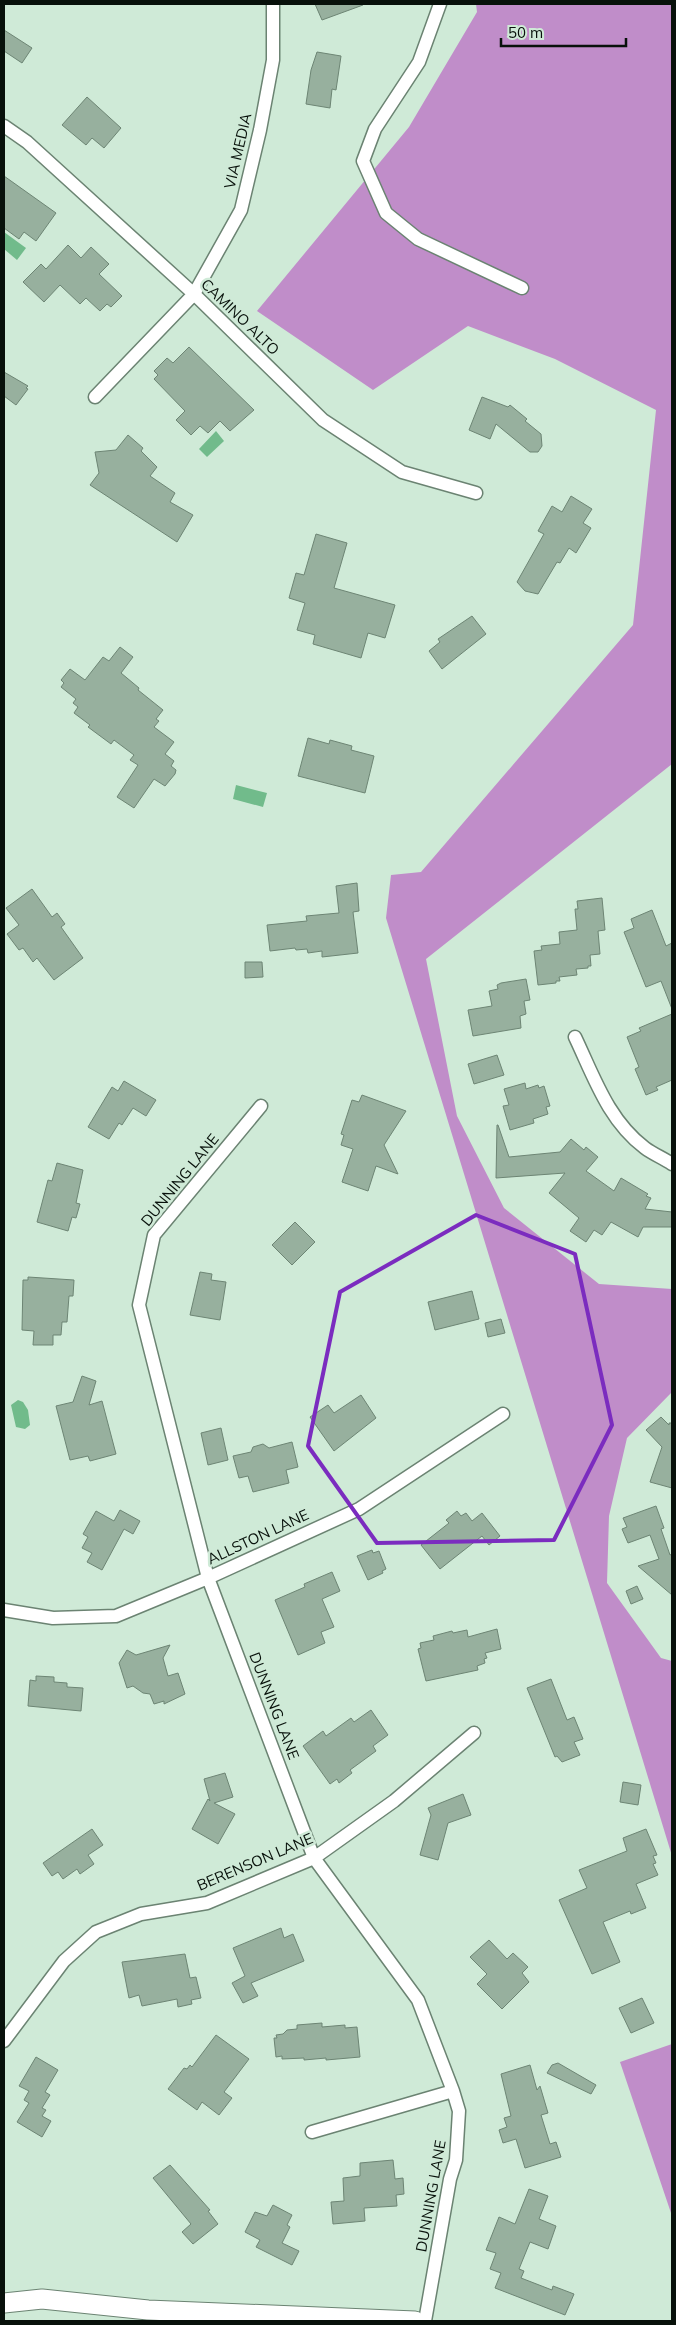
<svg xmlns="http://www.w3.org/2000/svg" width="676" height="2325" font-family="Mulish,sans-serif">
  <rect width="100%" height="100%" fill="#cfead7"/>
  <!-- forest -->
  <path fill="#c08dc9" d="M476,4h196v760l-246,195 31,157 47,92 95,76 73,5v103l-45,46 -18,78 -2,67 54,75 11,3v195l-286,-938 5,-43 30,-3 212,-247 23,-215 -101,-51 -87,-33 -95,64 -116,-79 152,-184 68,-115z
    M672,2044v168l-1,1 -51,-151z"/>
  <!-- water -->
  <path fill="#71bb8b" d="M4,232l22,16 -9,12 -13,-11z
    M216,431l8,10 -17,16 -8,-8z
    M236,785l31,8 -4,14 -30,-8z
    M18,1400l5,2 5,8 2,15 -5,4 -9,-2 -5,-22z"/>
  <!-- building -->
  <path fill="#97b09e" stroke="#6d8574" d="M315,4h47l1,1 -41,15z
    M4,30l28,18 -10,15 -18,-12z
    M317,52l24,4 -5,34 -4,-1 -2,19 -24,-4 5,-34z
    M87,97l34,31 -17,20 -12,-10 -6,7 -24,-20z
    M4,176l52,37 -20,28 -12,-9 -5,7 -15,-11z
    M68,245l13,13 10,-11 18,17 -10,10 23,22 -11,11 -4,-3 -7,7 -14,-13 -6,6 -20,-19 -16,17 -21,-20 18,-18 5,5z
    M189,347l65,63 -24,21 -10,-10 -12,12 -8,-7 -9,9 -15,-15 9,-9 -31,-32 4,-4 -4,-4 13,-13 6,5z
    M4,372l24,14 -2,2 2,1 -12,16 -12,-9z
    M482,397l26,10 2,-2 17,14 -2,2 16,13 1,12 -4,6h-8l-34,-28 -6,15 -21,-9z
    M128,435l15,13 -2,3 16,16 -7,9 25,17 -5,9 23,13 -16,27 -87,-57 9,-12 -4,-21 21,-2z
    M571,496l21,13 -9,14 8,5 -15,25 -7,-5 -9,15 -3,-1 -19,32 -13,-3 -8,-9 27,-48 -6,-3 14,-25 10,6z
    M316,534l31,9 -13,45 61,17 -10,33 -17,-5 -7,25 -48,-14 2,-9 -18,-5 8,-27 -16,-5 7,-25 8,2z
    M472,616l14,18 -44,35 -13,-18 11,-9 -2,-3z
    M120,647l13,10 -12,16 18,15 -1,2 25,20 -7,9 3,2 -5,6 20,15 -9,12 9,7 -3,5 5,4 -1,4 -10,12 -11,-7 -20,29 -17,-11 21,-32 -8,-5 4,-5 -20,-15 -3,4 -23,-17 2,-2 -16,-12 4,-6 -5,-4 3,-4 -15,-12 3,-4 -3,-3 9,-11 15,11 18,-23 6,4z
    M308,738l21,6 1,-4 22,6 -1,4 23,6 -9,37 -67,-17z
    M357,883l2,28 -6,1 5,41 -36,4v-6l-14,2 -1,-4 -11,1 -1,-2 -25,3 -3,-26 40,-4 -1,-5 33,-3 -3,-27z
    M32,889l20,28 5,-4 8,11 -4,3 22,31 -29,22 -17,-22 -4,4 -10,-14 -4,2 -12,-16 12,-9 -13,-17z
    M602,898l3,32 -7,1 2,23 -10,1 1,11h-3v2l-12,1 1,6 -18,2 1,4h-4v2l-18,2 -4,-34 8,-1 -1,-4 19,-2 -1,-12 18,-2 -2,-21h3l-1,-8z
    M652,910l14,36 6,-3v66l-11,-28 -15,6 -22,-55 10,-4 -3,-9z
    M245,962h17l1,15 -18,1z
    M526,979l4,21 -6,1 2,13 -6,2 1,12 -48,8 -5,-26 24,-4 -3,-15 9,-2 -1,-4 4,-2z
    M672,1014v66l-16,7 2,3 -12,5 -11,-26 4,-2 -12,-30 14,-6 -2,-3z
    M497,1055l7,20 -30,9 -6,-20z
    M124,1081l32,19 -10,16 -13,-8 -11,17 -3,-2 -10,16 -21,-12 24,-40 6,4z
    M525,1083l1,6 12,-4 1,3 5,-2 6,20 -4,1 2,7 -15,5 1,4 -24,7 -7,-24 6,-1 -5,-16z
    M362,1095l44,16 -22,34 14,29 -22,-8 -8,25 -26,-9 11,-33 -12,-4 3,-10 -3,-1 11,-34 7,2z
    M497,1125h1l11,32 51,-5 11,-13 13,11 2,-3 12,10 -12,14 28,20 7,-13 27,16 -2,2 5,2 -6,11 27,3v15h-29l-5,10 -27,-15 -9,13 -8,-5 -8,12 -16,-11 9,-13 -30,-25 16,-20 -69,5z
    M57,1163l26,7 -7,33 4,1 -4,14 -4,-1 -4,14 -31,-9 11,-42 4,1z
    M295,1222l20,20 -23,23 -20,-20z
    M200,1272l12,2 -1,6 15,2 -6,38 -30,-5z
    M28,1277l46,3 -1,16h-4l-2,26h-5l-1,13h-8v10h-20l1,-14 -12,-1 1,-50h5z
    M472,1291l7,28 -44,11 -7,-28z
    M501,1319l4,14 -17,4 -3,-14z
    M82,1376l14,5 -7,24 13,-4 14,53 -26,7 -2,-5 -18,4 -14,-54 17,-4z
    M361,1395l15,23 -42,33 -24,-34 18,-12 6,8z
    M661,1417l8,8v-2h3v65l-22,-6 12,-35 -16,-17z
    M221,1428l7,32 -20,5 -7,-32z
    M292,1442l6,25 -12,3 3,13 -36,9 -5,-16 -9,2 -6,-22 18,-4 2,-5 10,-3 6,4z
    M656,1506l8,22 -3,1 9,26 2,-1v41l-34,-29 21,-7 -9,-24 -22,8 -6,-14 5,-2 -4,-9z
    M120,1510l20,11 -7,13 -9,-5 -22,41 -15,-8 5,-9 -10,-5 6,-11 -5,-3 13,-23 18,10z
    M457,1511l4,5 5,-3 6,8 10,-8 18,23 -11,9 -7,-9 -42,33 -19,-24 28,-22 -3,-3z
    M372,1550l1,3 6,-2 7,18 -4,2 1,2 -15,7 -11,-24z
    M332,1572l8,19 -18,8 12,28 -13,5 4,11 -27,12 -23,-55 30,-13 -1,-3z
    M637,1586l6,13 -12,5 -5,-13z
    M497,1629l4,20 -16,4 2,5 -3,1 1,4 -8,3 1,4 -52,11 -8,-32 3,-1 -1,-5 14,-3 -1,-4 19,-5 1,2 14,-3 1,7z
    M170,1645l-7,13 5,18 10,-3 7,21 -21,10v-3l-10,3 -4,-10 -7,-1 -10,-7 -6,2 -8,-25 8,-13 9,5z
    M36,1676l18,1v5l13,1v4l16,1 -2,23 -53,-5 2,-26 6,1z
    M551,1679l16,41 7,-3 9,22 -9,3 6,13 -18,7 -5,-6 -2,1 -28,-69z
    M371,1710l17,25 -15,11 3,5 -26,19 2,3 -13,10 -2,-4 -7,5 -27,-38 20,-15 3,5 25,-18 3,4z
    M225,1773l8,24 -19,6 21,11 -17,30 -26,-15 16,-30 2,2 -6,-22z
    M623,1782l18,3 -3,20 -18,-3z
    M463,1794l8,21 -23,8 -10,37 -18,-5 11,-40 -3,-7z
    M92,1829l11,16 -15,10 6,9 -14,10 -3,-5 -14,10 -5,-7 -6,4 -9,-13z
    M646,1829l11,26 -4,1 3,7 -3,1 5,11 -22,9 10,24 -15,6 -1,-3 -27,11 17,40 -28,12 -33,-74 28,-12 -8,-18 48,-19 -4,-13z
    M281,1928l3,10 9,-4 11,27 -53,22 7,13 -15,7 -11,-20 13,-7 -12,-28z
    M489,1940l18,19 6,-6 15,14 -6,6 7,9 -27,27 -25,-25 10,-10 -17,-17z
    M185,1954l5,24 6,-1 5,21 -10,2 1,4 -14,3 -1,-8 -35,7 -3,-11 -10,3 -7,-36z
    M642,1998l12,25 -23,10 -12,-25z
    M322,2023v4l23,-2v3l12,-1 3,30 -34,3v-2l-22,2v-2l-22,1v-3l-6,1 -2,-19h3l-1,-3 7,-1 4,-4 10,-1v-4z
    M216,2035l33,24 -25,33 8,6 -13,17 -17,-13 -5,8 -29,-21 16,-21 3,1 3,-4 2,2z
    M36,2057l22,13 -13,22 5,3 -8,13 4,2 -4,6 9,5 -9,16 -25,-15 12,-19 -5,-3 5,-9 -10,-5z
    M558,2063l38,22 -5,9 -44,-21 5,-8z
    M530,2065l7,25 3,-4 8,27 -7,2 9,29 6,-2 5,15 -36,11 -9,-29 -13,4 -4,-13 8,-3 -3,-9 7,-2 -10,-42z
    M393,2160l2,19 8,-1 1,16 -8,1 1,11 -33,2 1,13 -32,3 -2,-22 13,-1 -1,-23 17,-2v-13z
    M170,2165l40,45 -2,1 10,13 -25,20 -11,-12 9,-8 -38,-46z
    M529,2189l19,7 -9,23 17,7 -8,23 -18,-7 -11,27 5,2 -3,7 31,12 1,-4 21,8 -9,21 -70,-27 6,-15 -11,-4 6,-16 -10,-3 13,-33 16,7z
    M273,2205l19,10 -5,10 3,2 -8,16 17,8 -7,14 -36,-18 4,-7 -15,-8 10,-20 12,4z"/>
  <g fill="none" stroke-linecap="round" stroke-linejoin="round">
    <!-- street casing -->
    <g stroke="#6b8372" stroke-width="15">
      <path id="street" d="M440,4l-21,58 -44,67 -12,32 23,52 32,26 104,49
        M4,126l23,16 167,152 129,126 79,52 74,21
        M95,397l99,-103 47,-84 19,-80 13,-70v-56
        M575,1037c19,40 33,83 70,111 8,6 18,10 27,16
        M261,1106l-107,129 -15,70 69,273 106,280 104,142 35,91 6,20 -3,49 -6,19 -25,142
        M4,1610l49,8 63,-2 92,-38 151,-69 144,-95
        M4,2041l60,-80 32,-29 45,-18 66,-11 107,-45 80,-57 80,-68
        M312,2132l141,-41"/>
    </g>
    <!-- secondary casing -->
    <g stroke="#6b8372" stroke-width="21">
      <path id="secondary" d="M4,2303l38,-4 106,11 267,11"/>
    </g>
    <!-- street -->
    <use href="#street" stroke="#fff" stroke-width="12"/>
    <!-- secondary -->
    <use href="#secondary" stroke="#fff" stroke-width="19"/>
  </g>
  <!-- marked area -->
  <path fill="none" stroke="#7b2cbf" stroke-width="4" stroke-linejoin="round" d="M476,1215l99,39 37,171 -58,115 -177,3 -69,-97 32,-154z"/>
  <g text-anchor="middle" stroke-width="5" stroke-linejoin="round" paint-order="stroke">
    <!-- street labels -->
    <g font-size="15" fill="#08110b" stroke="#cfead7">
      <text transform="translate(238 151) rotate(-77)" y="5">VIA MEDIA</text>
      <text transform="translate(240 317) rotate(44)" y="5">CAMINO ALTO</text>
      <text transform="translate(180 1180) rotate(-51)" y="5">DUNNING LANE</text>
      <text transform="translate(258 1537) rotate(-25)" y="5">ALLSTON LANE</text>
      <text transform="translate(274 1706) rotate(69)" y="5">DUNNING LANE</text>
      <text transform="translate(255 1862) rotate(-23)" y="5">BERENSON LANE</text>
      <text transform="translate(431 2196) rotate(-80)" y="5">DUNNING LANE</text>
    </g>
  </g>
  <!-- border -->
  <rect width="676" height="2325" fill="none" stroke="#08110b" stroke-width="10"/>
  <!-- scale -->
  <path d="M501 38v8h125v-8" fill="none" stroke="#08110b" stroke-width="2.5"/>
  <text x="508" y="38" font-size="15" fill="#08110b" stroke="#cfead7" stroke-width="4" paint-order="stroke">50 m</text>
</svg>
